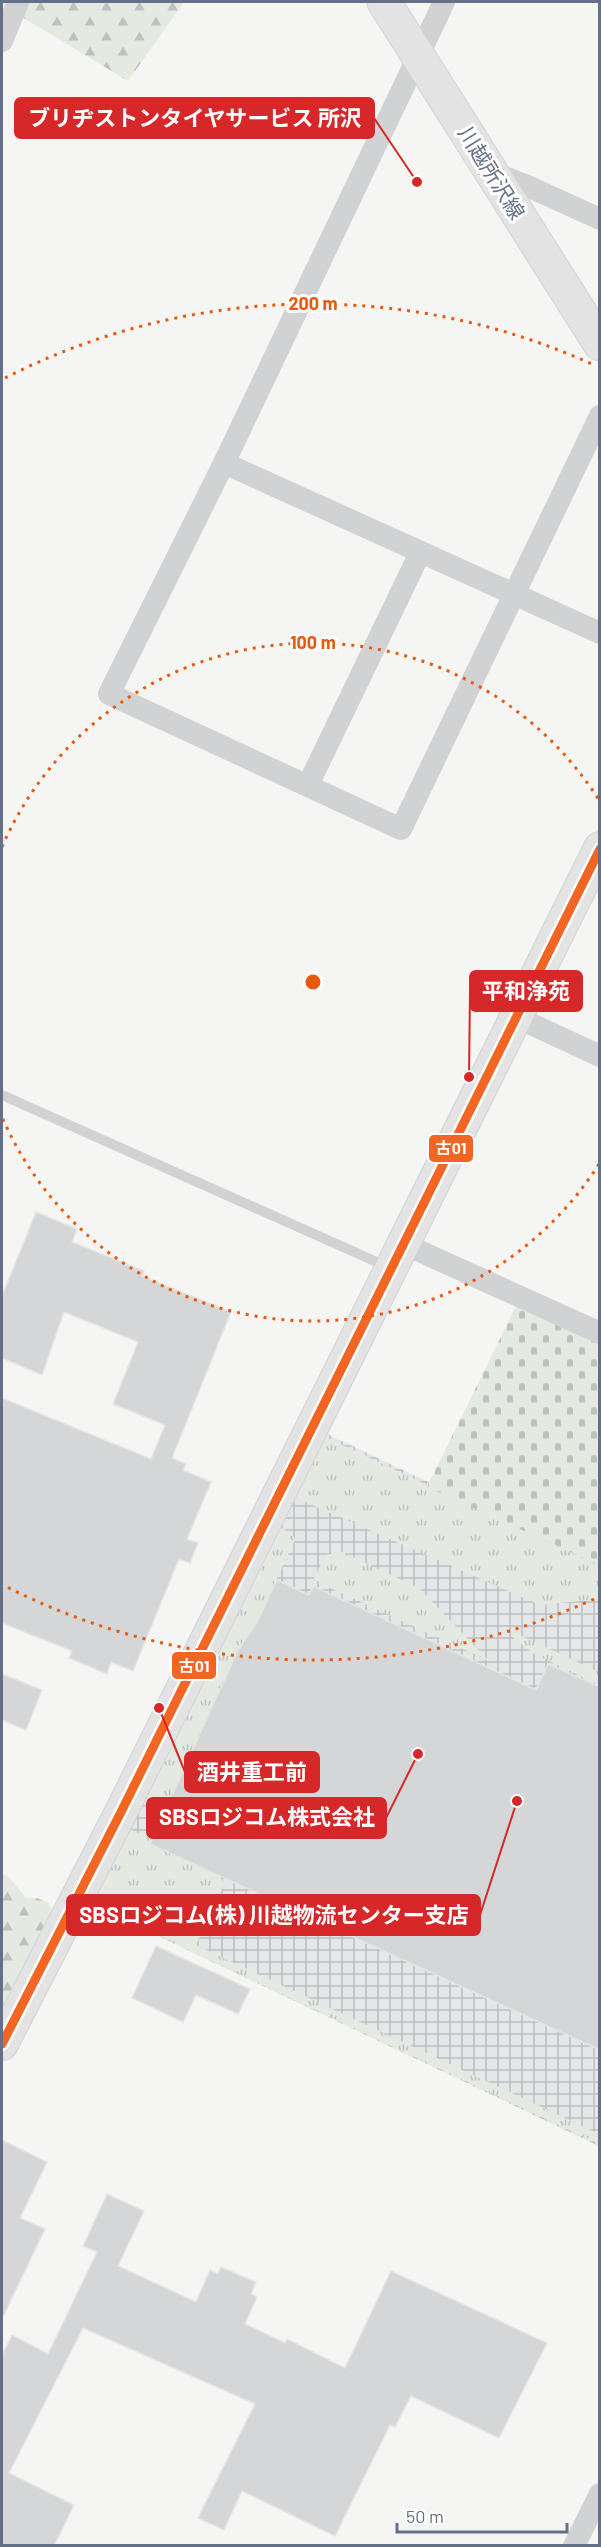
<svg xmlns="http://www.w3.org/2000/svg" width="601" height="2547" font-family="Barlow,'Noto Sans JP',sans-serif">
  <defs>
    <pattern id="industrial-grid" width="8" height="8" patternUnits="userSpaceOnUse" patternTransform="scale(1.5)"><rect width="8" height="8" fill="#e5e6e7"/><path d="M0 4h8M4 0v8" fill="none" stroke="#bdbfc1"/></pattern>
    <pattern id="grass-tufts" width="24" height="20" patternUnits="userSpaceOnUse" patternTransform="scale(1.5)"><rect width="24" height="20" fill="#e4eae2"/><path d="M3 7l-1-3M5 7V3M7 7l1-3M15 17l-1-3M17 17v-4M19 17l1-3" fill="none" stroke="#bcc2bd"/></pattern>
    <pattern id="forest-firs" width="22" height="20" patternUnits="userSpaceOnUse" patternTransform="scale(1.5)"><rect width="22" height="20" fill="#e4eae2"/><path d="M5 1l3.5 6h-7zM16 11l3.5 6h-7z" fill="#bcc2bd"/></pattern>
    <pattern id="cemetery-stones" width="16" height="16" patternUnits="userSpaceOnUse" patternTransform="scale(1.5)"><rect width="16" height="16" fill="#e4eae2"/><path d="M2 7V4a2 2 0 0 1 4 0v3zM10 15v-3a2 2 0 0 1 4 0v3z" fill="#bcc2bd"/></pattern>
  </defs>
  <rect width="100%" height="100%" fill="#f5f6f4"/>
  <!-- industrial -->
  <path fill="url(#industrial-grid)" d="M321,1431l278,132v583l-506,-241z"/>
  <!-- grass -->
  <path fill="url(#grass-tufts)" d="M323,1436l276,130v33l-59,6 -241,-106 -3,-7z
    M275,1525l17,8 3,7 -39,83 -19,27 -73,161 -14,-7 2,-5 -6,-3z
    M340,1551l79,37 70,73 -176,-81 13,-25z
    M513,1632l86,40v13l-66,-32 -22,-17z
    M132,1830l86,40 6,15 -28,60 403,189v10l-508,-240 34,-72z"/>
  <!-- forest -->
  <path fill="url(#forest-firs)" d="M2,2h182l-56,79 -126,-76z
    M2,1874l7,3 17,21h11l12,5 6,15 -27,64 -20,11 2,21 -8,18z"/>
  <!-- cemetery -->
  <path fill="url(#cemetery-stones)" d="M517,1304l82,38v223l-172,-78z"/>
  <!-- building -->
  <path fill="#d5d6d7" stroke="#e5e6e4" stroke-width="1.5" d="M36,1212l41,17 -5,13 72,29 -2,5 89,36 -59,146 14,6 -3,6 28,12 -24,57 11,4 -8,20 -11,-4 -46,112 -22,-9 -4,12 -38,-16 3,-7 -70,-28v-225l149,61 14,-34 -52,-21 25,-62 -74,-30 -22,63 -40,-17v-62z
    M277,1580l32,15 4,-9 223,104 12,-26 52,23v363l-450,-206 88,-194 18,-26z
    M2,1674l40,16 -16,40 -24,-10z
    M156,1946l94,43 -12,25 -42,-19 -13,27 -51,-24z
    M2,2140l45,22 -27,56 25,11 -43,90z
    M107,2194l37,17 -26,55 78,36 14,-32 8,4 3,-7 35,15 -5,12 6,3 -12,27 40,19 2,-4 58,29 46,-97 156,72 -48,95 -88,-42 -16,31 -5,-2 -55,111 -93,-45 -18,39 -26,-12 57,-114 -172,-76 -74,145 65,32 -20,41h-52v-191l10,-20 36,19 49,-102 -14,-6z"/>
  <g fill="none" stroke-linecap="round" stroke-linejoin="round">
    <!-- secondary casing -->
    <g stroke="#d1d3d4" stroke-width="34">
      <path id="secondary" d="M2,2044l118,-230 480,-966"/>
    </g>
    <!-- primary casing -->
    <g stroke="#d1d3d4" stroke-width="35">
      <path id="primary" d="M384,2l216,342"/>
    </g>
    <!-- lane -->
    <path stroke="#d1d2d3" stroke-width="10" d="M2,1095l386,172"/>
    <!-- street -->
    <path stroke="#d1d2d3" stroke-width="22" d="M444,2l-220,461 -115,231 292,135 199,-413
      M2,41l16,-39
      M491,172l34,13 75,34
      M224,463l376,170
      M308,785l112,-232
      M516,1017l84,39
      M404,1244l196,89
      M574,2546l26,-52"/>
    <!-- secondary -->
    <use href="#secondary" stroke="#e3e3e4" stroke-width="32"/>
    <!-- primary -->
    <use href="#primary" stroke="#e3e3e4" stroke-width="33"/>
    <!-- bus-1 casing -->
    <g stroke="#fff" stroke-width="14">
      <path id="bus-1" d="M2,2044l118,-230 480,-965"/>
    </g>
    <!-- bus-1 -->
    <use href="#bus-1" stroke="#f26522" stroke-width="9"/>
  </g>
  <!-- distance rings -->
  <g fill="none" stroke="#e8590c" stroke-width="3" stroke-dasharray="3 6">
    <path d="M599 1164A339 339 0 0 1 2 1117M2 847A339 339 0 0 1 599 800"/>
    <path d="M594 1599A678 678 0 0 1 5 1586M5 378A678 678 0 0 1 594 365"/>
  </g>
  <g text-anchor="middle" stroke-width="6" stroke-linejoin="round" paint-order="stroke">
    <!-- street labels -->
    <g font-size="21" fill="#637088" stroke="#fff">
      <text transform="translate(491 173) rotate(58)" y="7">川越所沢線</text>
    </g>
  </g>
  <circle cx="313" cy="982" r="9" fill="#e8590c" stroke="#fff" stroke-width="3"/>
  <g font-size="18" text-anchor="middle" font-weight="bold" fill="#e8590c" stroke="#fff" stroke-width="6" stroke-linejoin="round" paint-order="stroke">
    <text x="313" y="310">200 m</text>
    <text x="313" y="649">100 m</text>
  </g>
  <!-- callouts -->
  <path fill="none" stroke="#d62828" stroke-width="2" d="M417 182L374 118M469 1077L470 991M159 1708L185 1772M418 1754L386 1818M517 1801L480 1915"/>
  <g fill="#d62828" stroke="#fff" stroke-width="2">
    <circle cx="417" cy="182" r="6"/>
    <circle cx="469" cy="1077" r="6"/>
    <circle cx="159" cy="1708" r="6"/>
    <circle cx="418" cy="1754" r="6"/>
    <circle cx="517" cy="1801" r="6"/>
  </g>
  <g fill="#d62828" stroke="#d62828" stroke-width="2">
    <rect x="15" y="98" width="359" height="40" rx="6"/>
    <rect x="470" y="971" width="112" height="40" rx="6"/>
    <rect x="185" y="1752" width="134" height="40" rx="6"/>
    <rect x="147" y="1798" width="239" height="40" rx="6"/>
    <rect x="67" y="1895" width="413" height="40" rx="6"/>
  </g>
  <g font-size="22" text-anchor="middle" font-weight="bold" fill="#fff">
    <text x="195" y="126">ブリヂストンタイヤサービス 所沢</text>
    <text x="526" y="999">平和浄苑</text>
    <text x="252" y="1780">酒井重工前</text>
    <text x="267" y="1825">SBSロジコム株式会社</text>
    <text x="274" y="1923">SBSロジコム(株) 川越物流センター支店</text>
  </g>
  <g stroke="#fff" stroke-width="2">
    <rect x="428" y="1134" width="46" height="29" rx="6" fill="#f26522"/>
    <rect x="171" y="1651" width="46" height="29" rx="6" fill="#f26522"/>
  </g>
  <g font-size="16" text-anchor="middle" font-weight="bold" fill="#fff">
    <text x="451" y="1154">古01</text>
    <text x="194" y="1672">古01</text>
  </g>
  <!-- border -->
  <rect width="601" height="2547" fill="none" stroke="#637088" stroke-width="6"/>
  <!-- scale -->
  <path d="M397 2523v9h170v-9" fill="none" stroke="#637088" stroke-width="3"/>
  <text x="406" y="2523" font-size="18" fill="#637088" stroke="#ffffff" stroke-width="4.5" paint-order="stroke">50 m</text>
</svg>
